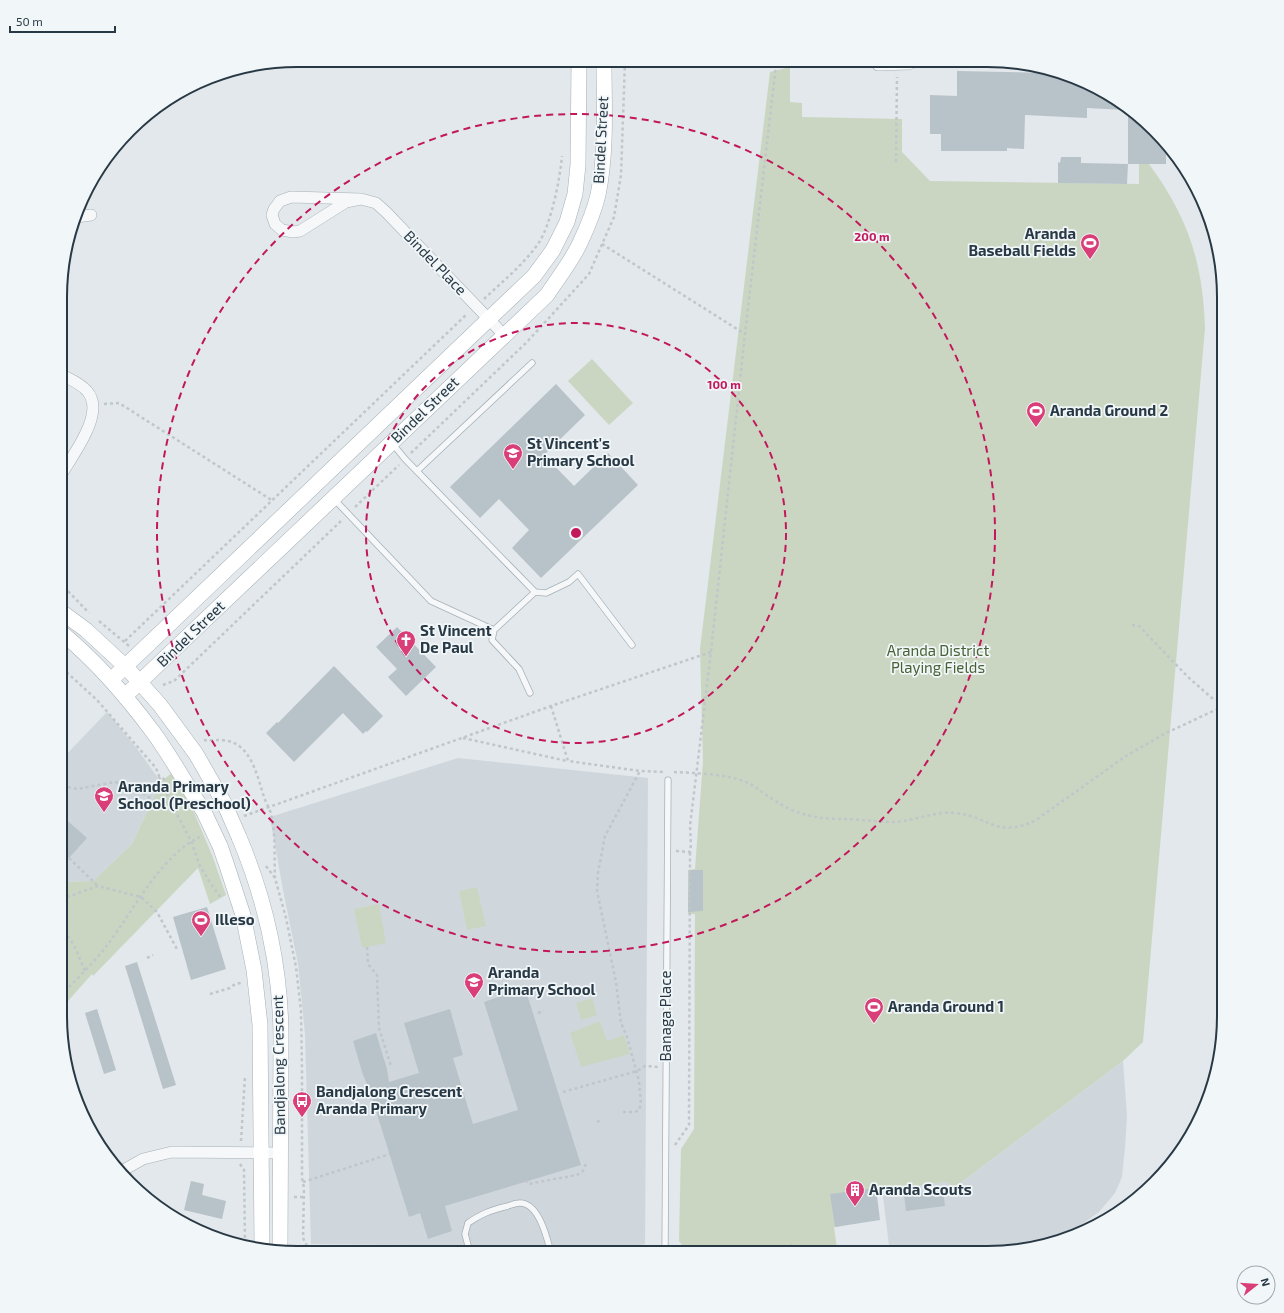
<svg xmlns="http://www.w3.org/2000/svg" width="1284" height="1313" font-family="'Exo 2',sans-serif">
  <rect width="100%" height="100%" fill="#e2e8eb"/>
  <!-- built -->
  <path fill="#cfd7dd" d="M107,712l28,34 26,36 -29,62 -39,37 -32,1 1,-123z
    M458,758l190,20 -3,466 -18,3 -316,-3 -6,-210 -7,-70 -15,-74 -13,-73z
    M1123,1061l4,55 -2,31 -3,30 -7,16 -16,19 -21,15 -16,8 -47,15 -13,3h-52l-2,-5 -40,5h-18l-8,-64 64,-7 9,5z"/>
  <!-- green -->
  <path fill="#cbd6c2" d="M790,67v35l12,1v14l100,2v33l28,29 209,3v-20h10c39,53 54,99 56,164l-62,714 -20,19 -168,126 -9,-5 -107,13 4,31 -9,1 3,21 -15,5h-5v-2l-102,2 -29,-2 -7,-10 2,-92 13,-20 1,-215h-7v-44l7,-1 8,-108 -3,-112 70,-577z
    M592,359l41,44 -24,22 -41,-44z
    M174,771l11,20 27,64 14,40 -16,9 -12,-36 -105,108 -1,-2 -31,35v-127l32,-1 39,-37 29,-62z
    M477,887l9,39 -19,4 -8,-39z
    M379,904l7,39 -24,5 -8,-39z
    M592,998l5,17 -16,5 -5,-17z
    M600,1021l7,20 17,-6 6,19 -49,13 -11,-34z"/>
  <!-- building -->
  <path fill="#b8c2c9" d="M957,71l93,2 55,19 21,18 -39,-2v10l-62,-3 -1,34 -17,-1v3h-66v-17h-11v-39l27,1z
    M1128,111l38,34v19h-38z
    M1061,157h20v6l47,1 -1,20 -69,-1v-21l2,1z
    M556,384l29,31 -41,40 30,31 34,-33 30,32 -97,93 -29,-30 17,-18 -30,-31 -19,19 -30,-31z
    M397,627l39,40 -30,29 -18,-19 9,-8 -21,-22z
    M334,666l49,50 -16,16 -1,-1 -3,3 -20,-21 -49,49 -28,-29 11,-11 1,1z
    M62,816l25,22 -18,20 -8,-6z
    M689,870h14v41l-15,1z
    M207,907l19,62 -35,11 -18,-63z
    M137,962l39,123 -13,4 -38,-123z
    M525,988l56,177 -136,41 7,25 -24,8 -8,-26 -11,4 -40,-129 -6,-13 -10,-34 23,-8 11,36 2,13 30,-9 -15,-50 46,-14 13,46 -10,3 20,66 45,-14 -34,-108z
    M97,1009l19,61 -12,4 -19,-61z
    M191,1181l13,3 -2,11 24,6 -4,18 -38,-9z
    M876,1188l4,32 -45,7 -5,-33z
    M943,1190l2,16 -39,5 -2,-16z"/>
  <g fill="none" stroke-linecap="round" stroke-linejoin="round">
    <!-- lane casing -->
    <g stroke="#a6b0b6" stroke-width="7">
      <path id="lane" d="M417,471l115,-108
        M333,498l98,103 63,29 41,-38 -130,-133 -13,-16
        M535,592l11,1 23,-11 9,-8 54,71
        M494,630l-2,10 27,29 11,24
        M470,1253l-5,-19 3,-11c13,-9 21,-12 36,-16 5,-1 11,-4 16,-4 19,0 27,35 31,50
        M665,1253l3,-473
        M863,1253l24,-4"/>
    </g>
    <!-- street casing -->
    <g stroke="#a6b0b6" stroke-width="12">
      <path id="street" d="M878,65l31,-1 4,-2
        M361,199l-15,3 -46,29 -7,1 -11,-2 -7,-6 -3,-9 2,-6 6,-8 11,-4 70,2 15,4 11,10 117,122
        M77,217l14,-2
        M63,472c11,-19 43,-60 24,-81 -6,-7 -15,-11 -23,-15
        M120,1172l23,-13 29,-7 108,1"/>
    </g>
    <!-- secondary casing -->
    <g stroke="#a6b0b6" stroke-width="16">
      <path id="secondary" d="M63,613l23,17 40,37 34,38 36,49 28,49
        M63,634c34,28 64,63 90,98 19,26 34,54 51,80
        M111,680l423,-404 19,-26 14,-28 8,-28 3,-29 1,-104
        M125,696l422,-401c11,-17 24,-33 33,-52 7,-15 14,-31 18,-48 9,-44 6,-90 6,-134
        M239,837c27,64 42,133 42,202l-1,213
        M220,846l6,17 17,52 11,55 6,55 2,222"/>
    </g>
    <!-- path -->
    <path stroke="#c0c6ca" stroke-width="2.5" stroke-dasharray="3 3" stroke-linecap="butt" d="M550,61l16,1
      M258,66l121,-6
      M625,66l151,-1
      M896,162l1,-85
      M602,244l143,90
      M484,299c19,-18 39,-34 54,-55 13,-19 22,-65 24,-88
      M104,404l15,-1 154,98
      M411,453l116,-111 62,-68 25,-57 7,-42 4,-114
      M355,507l44,-42
      M63,588l4,2 22,23
      M99,621l30,25
      M1132,625l7,1 49,51 25,22 11,1
      M125,641l342,-327
      M1224,653l-2,6 2,10
      M62,668l35,32 59,68 3,8 8,5
      M163,685l11,-4 167,-160
      M551,706l17,55 72,10 23,1
      M463,738l104,23
      M204,740c7,1 17,-1 24,1 24,5 30,38 36,56 2,6 6,12 7,17 5,20 3,44 4,64
      M674,772c20,1 53,2 72,10 10,4 18,12 28,18 13,9 26,14 42,17 10,2 22,2 33,2 15,1 30,3 45,3 21,-1 40,-11 60,-9 34,2 43,27 82,7l90,-64 40,-23 58,-27
      M159,777l12,26 20,38 9,25 11,18 11,15
      M68,787l9,2 38,-7 17,5 23,14 15,2
      M244,816l307,-110 160,-54
      M676,851l14,1 1,-7 -1,-19 21,-174 34,-318 31,-269 3,-4
      M69,858l29,28
      M266,866l9,12 11,40 10,49 5,44 1,58v109l2,10 -1,50 4,8 -2,7
      M61,898l9,-2 28,-10 43,11 16,15 21,39
      M61,926l13,19 11,26
      M367,947l1,17 9,11 2,53 12,38
      M147,958l6,-3
      M210,994l20,-6 5,-4 6,-1
      M61,996c15,-17 33,-33 47,-52 25,-33 54,-90 92,-107
      M538,1013l6,-2
      M563,1092l74,-21 8,-5 13,1
      M623,1112h12l4,-2 2,-6 -2,-23 -12,-44 -6,-14 -5,-41 -19,-91 1,-18 7,-37 35,-65
      M597,1122l4,-2
      M241,1141l4,-65
      M675,1145l14,-20 1,-273
      M240,1164l4,6 1,73
      M526,1180l2,4 49,-9 6,-4 4,-10
      M303,1182l87,-28
      M294,1197h10
      M307,1246l6,2h147
      M559,1248l71,2 5,3
      M477,1249h63
      M736,1253l58,-8 11,5v3"/>
    <!-- lane -->
    <use href="#lane" stroke="#f5f7f9" stroke-width="5.5"/>
    <!-- street -->
    <use href="#street" stroke="#f5f7f9" stroke-width="11"/>
    <!-- secondary -->
    <use href="#secondary" stroke="#fff" stroke-width="15"/>
    <!-- secondary-bridge casing -->
    <g stroke="#a6b0b6" stroke-width="16" stroke-linecap="butt">
      <path id="secondary-bridge" d="M224,803l15,34
        M204,812l16,34"/>
    </g>
    <!-- secondary-bridge -->
    <use href="#secondary-bridge" stroke="#fff" stroke-width="15"/>
  </g>
  <!-- distance rings -->
  <g fill="none" stroke="#c2185b" stroke-width="2" stroke-dasharray="7 5">
    <circle cx="576" cy="533" r="210"/>
    <circle cx="576" cy="533" r="419"/>
  </g>
  <!-- icons -->
  <defs>
    <g id="stadium-pin" transform="scale(1)"><path d="M0 17L-7.5 6A9.5 9.5 0 1 1 7.5 6Z" fill="#d93e78" stroke="#f1f6f8"/><path d="M0-5a6.5 5 0 1 0 0 10a6.5 5 0 1 0 0-10ZM-3.5-1.8h7v3.6h-7Z" fill="#fff"/></g>
    <g id="school-pin" transform="scale(1)"><path d="M0 17L-7.5 6A9.5 9.5 0 1 1 7.5 6Z" fill="#d93e78" stroke="#f1f6f8"/><path d="M0-5L7-2L0 1L-7-2ZM-4 1L0 2.5L4 1V4Q0 6-4 4Z" fill="#fff"/></g>
    <g id="church-pin" transform="scale(1)"><path d="M0 17L-7.5 6A9.5 9.5 0 1 1 7.5 6Z" fill="#d93e78" stroke="#f1f6f8"/><path d="M-1.2-6h2.4v3.5h3.3v2.4h-3.3V6h-2.4V-.1h-3.3v-2.4h3.3Z" fill="#fff"/></g>
    <g id="bus-pin" transform="scale(1)"><path d="M0 17L-7.5 6A9.5 9.5 0 1 1 7.5 6Z" fill="#d93e78" stroke="#f1f6f8"/><path d="M-5-6H5V4H4V6H2V4H-2V6H-4V4H-5ZM-3.5-4V0h7V-4ZM-3.5 1.2v1.5H-2V1.2ZM2 1.2v1.5H3.5V1.2Z" fill="#fff"/></g>
    <g id="building-pin" transform="scale(1)"><path d="M0 17L-7.5 6A9.5 9.5 0 1 1 7.5 6Z" fill="#d93e78" stroke="#f1f6f8"/><path d="M-4-6H4V6H1V3H-1V6H-4ZM-2.5-4.3h1.7v1.8h-1.7ZM.8-4.3h1.7v1.8H.8ZM-2.5-1h1.7V.8h-1.7ZM.8-1h1.7V.8H.8Z" fill="#fff"/></g>
  </defs>
  <g fill-rule="evenodd">
    <use href="#stadium-pin" x="1090" y="243"/>
    <use href="#stadium-pin" x="1036" y="411"/>
    <use href="#school-pin" x="513" y="453"/>
    <use href="#church-pin" x="406" y="640"/>
    <use href="#school-pin" x="104" y="796"/>
    <use href="#stadium-pin" x="201" y="920"/>
    <use href="#school-pin" x="474" y="982"/>
    <use href="#stadium-pin" x="874" y="1007"/>
    <use href="#bus-pin" x="302" y="1101"/>
    <use href="#building-pin" x="855" y="1190"/>
  </g>
  <g text-anchor="middle" stroke-width="3.5" stroke-linejoin="round" paint-order="stroke">
    <!-- street labels -->
    <g font-size="15" fill="#283945" stroke="#f1f6f8">
      <text transform="translate(601 140) rotate(-87)" y="5">Bindel Street</text>
      <text transform="translate(435 263) rotate(46)" y="5">Bindel Place</text>
      <text transform="translate(425 410) rotate(-44)" y="5">Bindel Street</text>
      <text transform="translate(191 634) rotate(-44)" y="5">Bindel Street</text>
      <text transform="translate(666 1016) rotate(-90)" y="5">Banaga Place</text>
      <text transform="translate(279 1065) rotate(-91)" y="5">Bandjalong Crescent</text>
    </g>
    <!-- poi labels -->
    <g font-size="15" font-weight="bold" fill="#283945" stroke="#f1f6f8" text-anchor="start">
      <text x="1076" y="239" text-anchor="end">Aranda<tspan x="1076" dy="17">Baseball Fields</tspan></text>
      <text x="1050" y="416">Aranda Ground 2</text>
      <text x="527" y="449">St Vincent's<tspan x="527" dy="17">Primary School</tspan></text>
      <text x="420" y="636">St Vincent<tspan x="420" dy="17">De Paul</tspan></text>
      <text x="118" y="792">Aranda Primary<tspan x="118" dy="17">School (Preschool)</tspan></text>
      <text x="215" y="925">Illeso</text>
      <text x="488" y="978">Aranda<tspan x="488" dy="17">Primary School</tspan></text>
      <text x="888" y="1012">Aranda Ground 1</text>
      <text x="316" y="1097">Bandjalong Crescent<tspan x="316" dy="17">Aranda Primary</tspan></text>
      <text x="869" y="1195">Aranda Scouts</text>
    </g>
    <!-- park labels -->
    <g font-size="15" fill="#476134" stroke="#f1f6f8">
      <text x="938" y="656">Aranda District<tspan x="938" dy="17">Playing Fields</tspan></text>
    </g>
  </g>
  <!-- crop -->
  <path d="M0 0H1284V1313H0ZM297 67H987A230 230 0 0 1 1217 297V1016A230 230 0 0 1 987 1246H297A230 230 0 0 1 67 1016V297A230 230 0 0 1 297 67Z" fill="#f1f6f8" fill-rule="evenodd"/>
  <path fill="none" stroke="#283945" stroke-width="2" d="M297 67H987A230 230 0 0 1 1217 297V1016A230 230 0 0 1 987 1246H297A230 230 0 0 1 67 1016V297A230 230 0 0 1 297 67Z"/>
  <circle cx="576" cy="533" r="6" fill="#c2185b" stroke="#f1f6f8" stroke-width="2"/>
  <g font-size="12" text-anchor="middle" font-weight="bold" fill="#c2185b" stroke="#f1f6f8" stroke-width="3.5" stroke-linejoin="round" paint-order="stroke">
    <text x="872" y="241">200 m</text>
    <text x="724" y="389">100 m</text>
  </g>
  <!-- north arrow -->
  <g transform="translate(1256 1285) rotate(73)"><circle r="19" fill="#f1f6f8" stroke="#a1aab0"/>
  <path d="M0-3L7 15L0 10L-7 15Z" fill="#d93e78"/>
  <text y="-6" font-size="11" font-weight="bold" text-anchor="middle" fill="#283945">N</text>
  </g>
  <!-- scale -->
  <path d="M10 26v6h105v-6" fill="none" stroke="#283945" stroke-width="2"/>
  <text x="16" y="26" font-size="12" fill="#283945" stroke="#f1f6f8" stroke-width="3" paint-order="stroke">50 m</text>
</svg>
